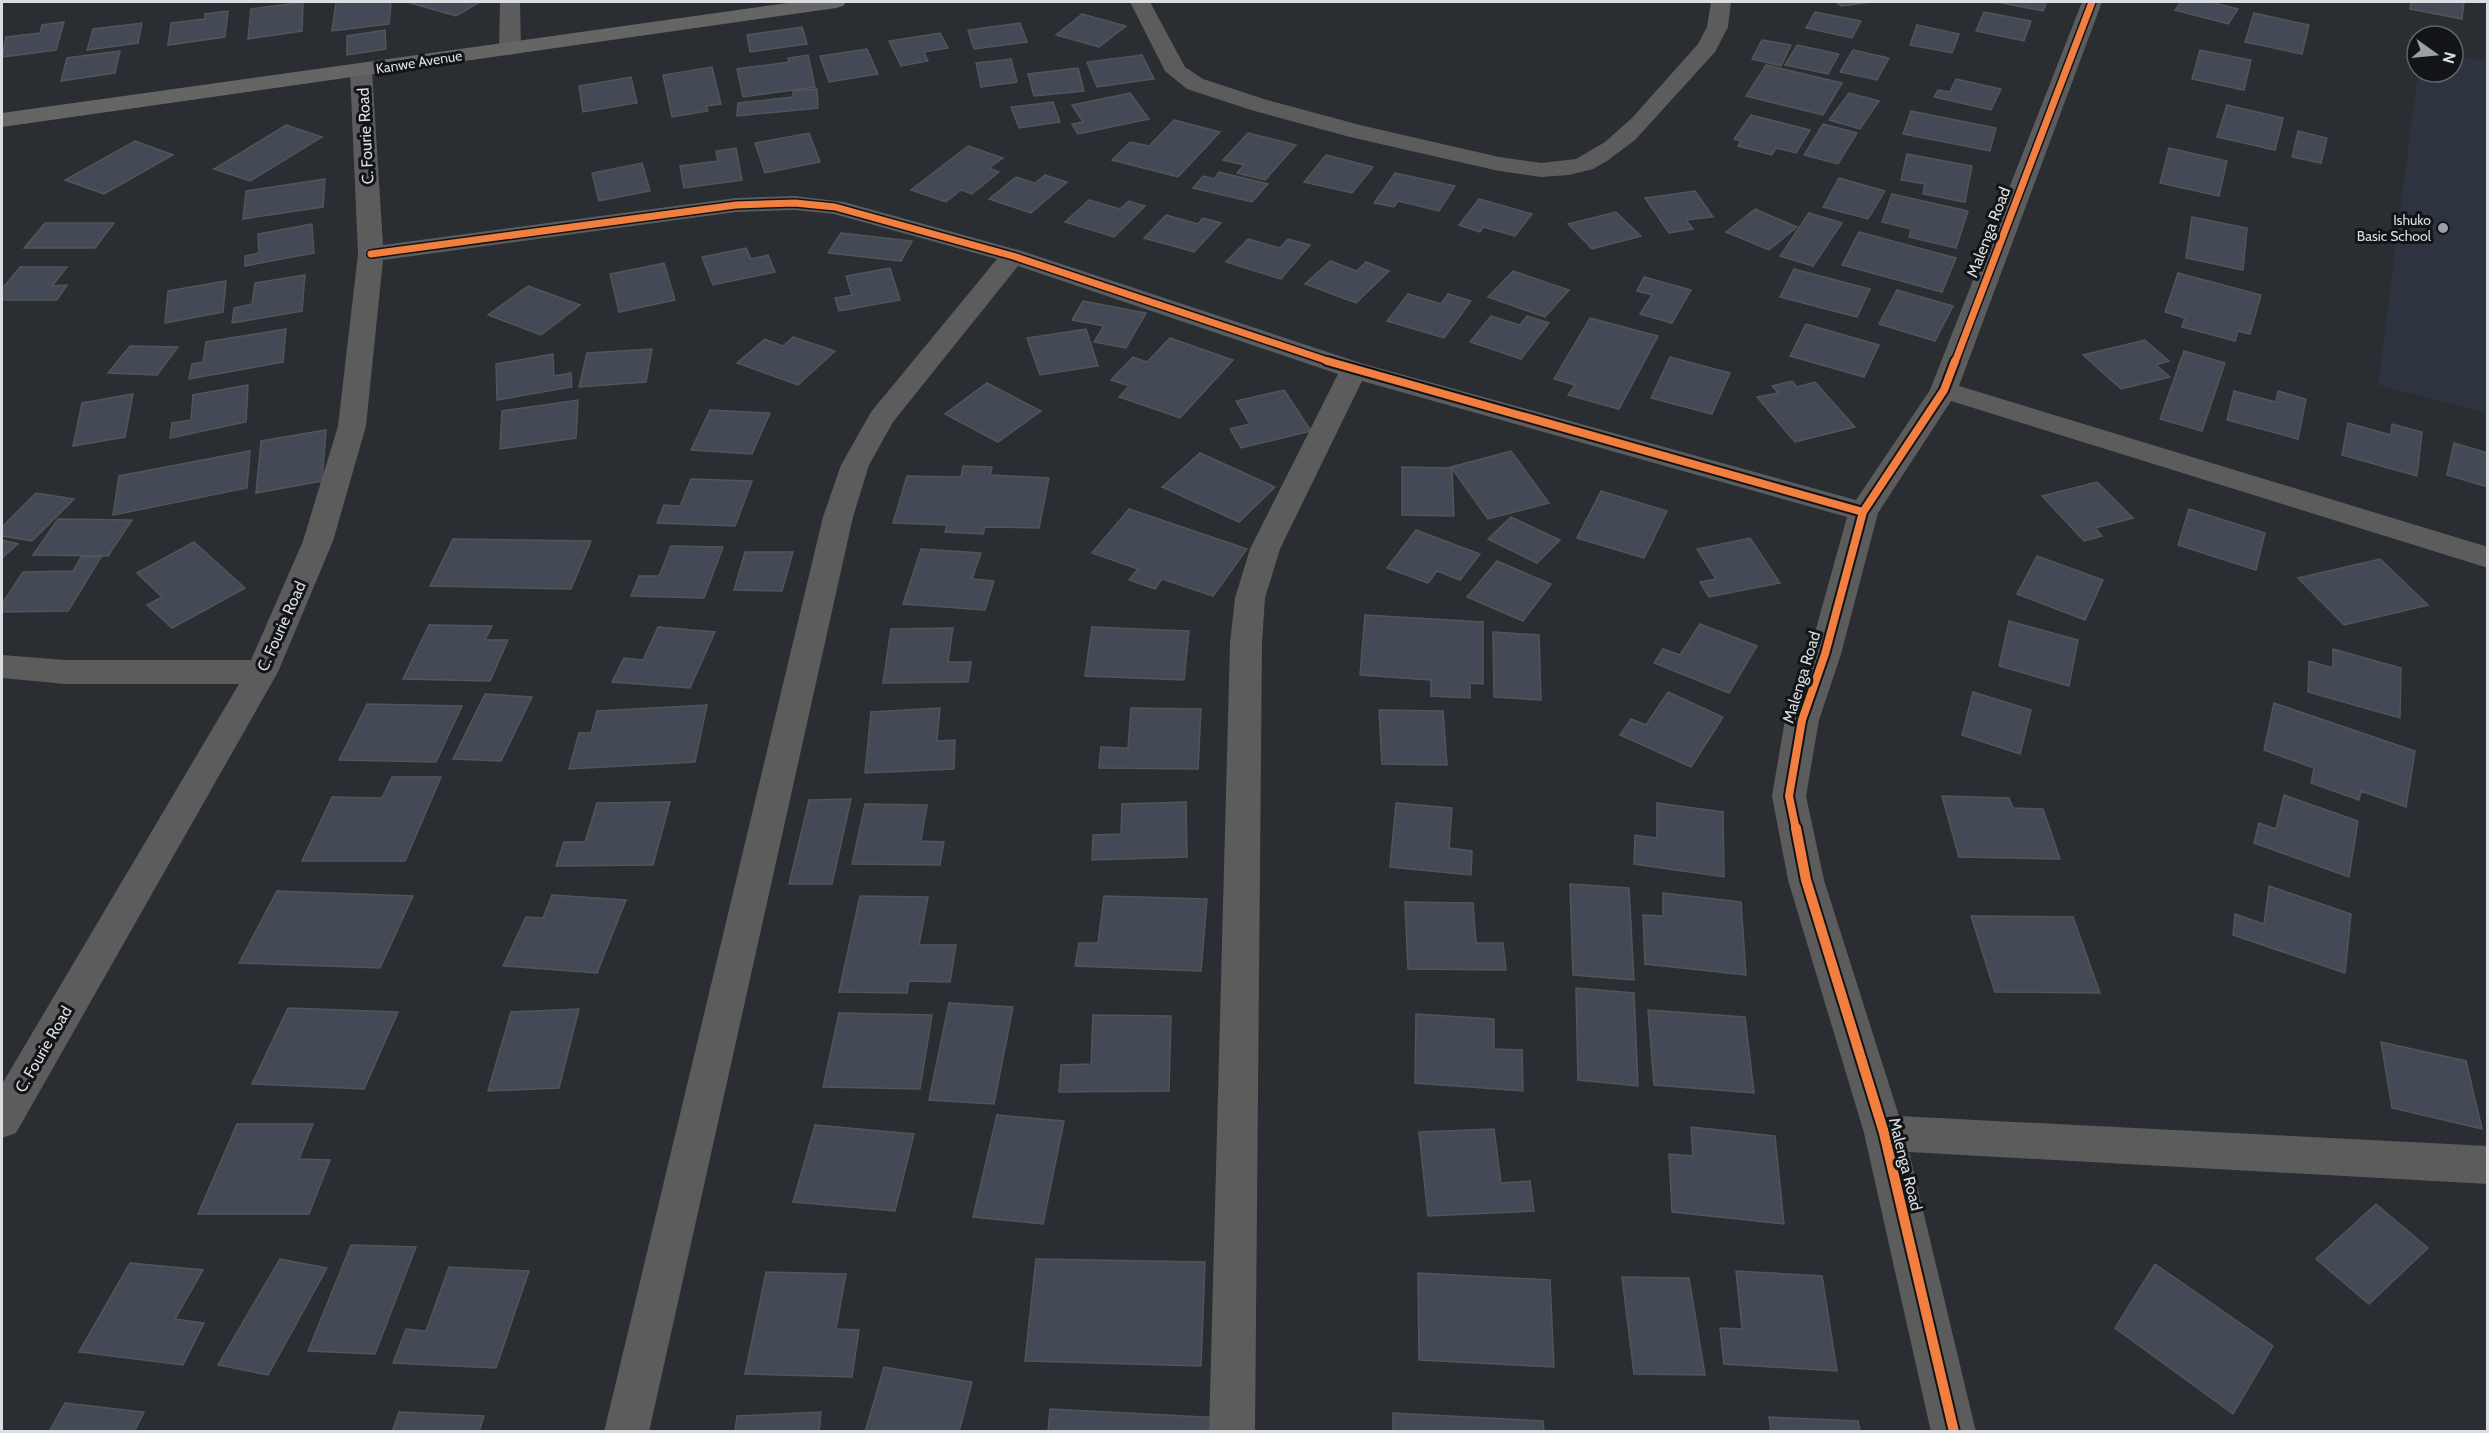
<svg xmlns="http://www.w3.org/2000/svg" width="2489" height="1433" font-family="Cabin,sans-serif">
  <rect width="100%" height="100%" fill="#2a2d31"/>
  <!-- built -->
  <path fill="#2d3440" d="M2453,55l34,6v352l-109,-28 40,-313h35z"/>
  <!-- building -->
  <path fill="#434a56" stroke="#525458" stroke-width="1.5" d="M303,2l-1,29 -54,8 3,-30z
    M336,2h55l-2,22 -57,7z
    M407,2h73l-24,14z
    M1836,2h36l-31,4z
    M1997,2h50l-4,9z
    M2181,2h29l28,7 -10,15 -53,-14z
    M2411,2h53l-2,17 -52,-10z
    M228,11l-3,26 -57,8 3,-22 34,-4v-5z
    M1815,12l46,9 -9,17 -46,-10z
    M1984,12l47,9 -7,20 -48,-10z
    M2254,13l55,12 -7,29 -57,-12z
    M1082,14l44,12 -27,21 -43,-12z
    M64,22l-8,28 -54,7 4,-20 34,-4 2,-8z
    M142,23l-4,20 -51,7 6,-21z
    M1020,23l7,19 -53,7 -6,-19z
    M1917,25l42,9 -7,19 -42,-8z
    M802,27l5,17 -57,8 -3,-17z
    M385,30l1,19 -39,6v-19z
    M940,33l8,15 -24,4 4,9 -27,5 -12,-25z
    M1762,40l29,5 -10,21 -29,-7z
    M1797,45l42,9 -11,20 -43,-9z
    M867,49l11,25 -49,8 -9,-26z
    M1853,50l36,8 -12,22 -37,-8z
    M2200,50l51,10 -7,30 -52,-11z
    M120,51l-5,22 -54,8 6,-23z
    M808,55l7,32 -72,10 -6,-28 52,-7 -1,-4z
    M1142,55l12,24 -57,8 -10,-25z
    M1011,59l6,23 -36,5 -5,-24z
    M1766,65l76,18 -19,32 -77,-19z
    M712,67l9,37 -15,2 2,5 -36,6 -9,-42z
    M1078,68l6,23 -50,5 -6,-22z
    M631,77l6,26 -54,9 -4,-26z
    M1956,79l45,10 -10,21 -57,-13 4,-7 12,2z
    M817,89l1,19 -81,8 1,-13 55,-6v-6z
    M1130,93l19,26 -71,15 -6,-10 11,-2 -11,-17z
    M1849,93l30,8 -19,28 -31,-9z
    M1053,102l7,20 -41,6 -8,-21z
    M2227,105l56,13 -8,32 -58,-13z
    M1911,111l85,17 -6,23 -87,-17z
    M1751,115l59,15 -14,23 -20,-5 -4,7 -34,-9 3,-5 -7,-2z
    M1174,120l46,12 -42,45 -66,-17 18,-18 19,4z
    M1823,124l34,9 -19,31 -34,-9z
    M286,125l36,12 -72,44 -36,-12z
    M2298,131l29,7 -6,25 -29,-6z
    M809,133l11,29 -55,11 -10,-30z
    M1248,133l48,12 -31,35 -28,-7 7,-8 -21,-5z
    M135,141l38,14 -69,39 -39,-14z
    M968,146l35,12 -14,10 10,4 -27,22 -11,-4 -15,12 -35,-12z
    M736,148l6,32 -58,8 -4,-22 38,-5 -2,-10z
    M2169,148l58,13 -8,35 -59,-13z
    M1907,154l65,12 -7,36 -42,-8 2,-10 -24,-4z
    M1326,155l47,12 -21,26 -48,-11z
    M642,163l8,28 -51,10 -7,-28z
    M1219,172l49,12 -16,18 -59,-14 10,-12 11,3z
    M1395,173l60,13 -16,25 -41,-10 -4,6 -20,-4z
    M1045,175l22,7 -36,31 -42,-14 27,-22 19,6z
    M1839,178l46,13 -17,28 -45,-12z
    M325,179l-2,28 -80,12 3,-28z
    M1695,191l18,26 -27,3 7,9 -24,4 -24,-35z
    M1892,194l76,17 -12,37 -47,-11 2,-8 -29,-7z
    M1479,199l53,15 -17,22 -32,-9 -3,5 -21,-7z
    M1089,200l31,9 9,-8 16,5 -31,31 -49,-15z
    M1755,209l42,18 -28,23 -43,-18z
    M1616,212l25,24 -49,13 -24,-25z
    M1809,213l33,10 -29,43 -33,-10z
    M1166,215l32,9 5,-6 18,5 -27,29 -50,-14z
    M2192,217l55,11 -4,42 -57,-12z
    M45,223h69l-19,25h-71z
    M312,224l2,29 -69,13v-10l14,-3 -1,-19z
    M1859,232l97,26 -14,34 -100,-27z
    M841,233l71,8 -11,20 -73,-8z
    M1248,239l32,9 8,-9 22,6 -29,34 -55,-17z
    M746,248l5,11 17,-4 7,17 -62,13 -11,-28z
    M1330,261l27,10 9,-9 23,9 -33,32 -51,-19z
    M664,263l11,37 -56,12 -9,-38z
    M20,267h47l-15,19 15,-1 -10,15h-55v-11z
    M890,268l10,32 -61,11 -4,-13 17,-3 -6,-19z
    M1794,269l76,20 -13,28 -77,-20z
    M1513,271l56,19 -24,27 -57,-20z
    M2178,273l83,22 -11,39 -12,-3 -3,10 -53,-14 3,-9 -20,-6z
    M305,275l-3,36 -70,12 2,-15 18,-4 3,-21z
    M1644,277l47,13 -19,33 -32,-9 12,-19 -15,-4z
    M226,281l-3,31 -58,11 3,-32z
    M528,286l52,19 -39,30 -53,-20z
    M1897,290l56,16 -18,35 -56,-17z
    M1408,294l33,10 7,-10 23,7 -27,37 -57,-17z
    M1083,301l63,12 -20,35 -32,-6 10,-16 -32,-6z
    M1491,316l29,9 7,-9 22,7 -28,36 -51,-17z
    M1590,318l68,18 -39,73 -51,-14 7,-10 -21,-6z
    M1806,324l73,21 -15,32 -74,-21z
    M286,329l-3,33 -94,17 3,-15 11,-2 3,-20z
    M1086,329l12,37 -58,9 -13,-37z
    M793,337l42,14 -37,34 -61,-22 28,-24 18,7z
    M1170,338l63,22 -53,58 -61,-21 10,-11 -18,-6 22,-23 14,5z
    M2145,340l24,21 -13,4 14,12 -49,12 -38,-34z
    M130,346l48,1 -21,28 -49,-2z
    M652,349l-6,33 -67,5 8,-34z
    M2184,351l41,12 -23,68 -42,-12z
    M553,354l1,22 17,-3 1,14 -75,13 -1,-36z
    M1670,357l60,16 -18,41 -61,-16z
    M1792,381l5,6 18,-5 40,45 -60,15 -38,-45 21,-4 -6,-7z
    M987,383l54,28 -43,31 -53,-28z
    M248,385l-2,37 -76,16 2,-15 19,-3 2,-25z
    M1284,390l27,41 -70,17 -11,-19 20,-5 -14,-23z
    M2234,391l42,11 2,-11 28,8 -8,40 -71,-19z
    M133,394l-8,43 -52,9 9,-43z
    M578,400l-2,38 -76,11 2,-38z
    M710,410l60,3 -18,41 -61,-4z
    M2348,423l43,12 1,-11 30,8 -5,44 -75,-21z
    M326,430l-4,51 -66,12 5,-52z
    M2454,443l34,10v34l-41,-12z
    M250,451l-3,37 -134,27 6,-39z
    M1511,451l38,52 -61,16 -37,-52z
    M1200,453l75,34 -36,35 -77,-35z
    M963,466l29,1 -2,8 59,3 -10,50 -54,-1 -2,7 -38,-2 2,-7 -54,-2 14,-47 54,1z
    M1402,467l50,1 2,48 -52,-1z
    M691,479l61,2 -17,45 -78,-3 7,-18 16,1z
    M2097,482l36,36 -38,10 7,8 -18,5 -42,-45z
    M1601,491l66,20 -23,47 -67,-20z
    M36,493l38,6 -42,42 -30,-5v-9z
    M1129,509l118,40 -34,47 -51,-17 -7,10 -26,-9 9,-11 -46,-16z
    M2189,509l76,24 -9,37 -78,-25z
    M1511,517l49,23 -23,23 -49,-24z
    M58,519l74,1 -24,36 -75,-1z
    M1416,530l64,24 -20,26 -23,-9 -9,12 -41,-15z
    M1750,538l30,45 -71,14 -9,-15 16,-3 -19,-30z
    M453,539l138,2 -20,48 -141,-3z
    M2,540l16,4 -16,14z
    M194,542l51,46 -73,40 -25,-23 15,-8 -25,-24z
    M671,546l52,1 -19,51 -73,-2 8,-20h20z
    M921,549l60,4 -9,26 22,2 -9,29 -82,-6z
    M745,552h48l-11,39 -48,-1z
    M2037,556l66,24 -18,40 -68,-26z
    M81,557h20l-33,54 -66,1v-8l21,-32 50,-1z
    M2380,559l48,46 -84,20 -46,-47z
    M1497,561l54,23 -28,37 -56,-24z
    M1365,615l118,7v62l-13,-1v15l-39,-2v-16l-71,-5z
    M2009,621l69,19 -9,46 -70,-20z
    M1700,624l57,22 -28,47 -75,-30 9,-14 17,6z
    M429,625l63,1 -7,14h23l-18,41 -87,-2z
    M658,627l57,5 -25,56 -78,-6 12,-24 19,2z
    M1092,627l97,4 -5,49 -99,-4z
    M953,628l-5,34h23l-3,20 -85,1 8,-54z
    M1493,632l46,3 2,65 -47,-3z
    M2333,649l68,19 -1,50 -92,-26 1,-31 24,7z
    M1668,692l55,25 -32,50 -71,-32 11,-16 15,6z
    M1973,692l58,18 -11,44 -58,-19z
    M485,694l47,3 -31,64 -48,-2z
    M2274,703l141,48 -9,56 -45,-16 -2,9 -48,-17 3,-15 -50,-18z
    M367,704l95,2 -26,56 -97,-2z
    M707,705l-12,57 -126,7 10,-36h12l6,-22z
    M940,708l-3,33 18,-1 -1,29 -89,4 6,-61z
    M1131,708l70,1 -3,60 -99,-1 2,-21 27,1z
    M1379,710l64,1 4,54 -65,-1z
    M392,777h49l-36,84h-103l30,-64 50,1z
    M2284,795l74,26 -9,56 -95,-34 5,-20 17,6z
    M1942,796l67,2 4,10 30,1 17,50 -101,-2z
    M851,799l-19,85h-43l20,-84z
    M670,802l-17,63 -97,1 8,-24h21l12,-39z
    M1186,802l1,55 -95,3 1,-25 28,-1 1,-30z
    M1396,803l56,5 -3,40 23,3 -1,24 -81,-8z
    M1657,803l66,9 1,65 -90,-13 1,-29 22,3z
    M865,804l62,1 -6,36 23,1 -4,23 -88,-1z
    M1570,884l59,4 5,92 -61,-5z
    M2269,886l82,28 -6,59 -112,-38 2,-21 29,10z
    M277,891l136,5 -33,72 -141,-5z
    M1663,893l78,9 5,73 -101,-11 -2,-49 20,1z
    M552,895l74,5 -29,73 -94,-7 23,-49 17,1z
    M860,896l68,1 -9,48h37l-6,37 -41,-1 -2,12 -68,-1z
    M1104,896l103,3 -6,72 -126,-5 4,-23h19z
    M1405,902l68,1 3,40h27l3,27 -98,-1z
    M1971,916l102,1 27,76 -105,-1z
    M1576,988l58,5 4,93 -60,-6z
    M949,1003l64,4 -19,97 -65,-4z
    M288,1008l110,4 -34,77 -112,-5z
    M579,1009l-20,79 -71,3 23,-79z
    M1648,1010l97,7 9,76 -100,-8z
    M839,1013l93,2 -12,74 -97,-2z
    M1416,1014l78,5v30l28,1 1,41 -108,-8z
    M1093,1015l78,1 -2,75 -110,1 2,-27 30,-1z
    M2381,1042l85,19 16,68 -90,-21z
    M997,1115l67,6 -21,103 -70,-7z
    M237,1124h76l-14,35 31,1 -21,54h-111z
    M815,1125l99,9 -19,77 -102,-9z
    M1691,1127l84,9 9,88 -112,-12 -3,-58 24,2z
    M1494,1129l7,54 29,-2 4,30 -106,5 -9,-84z
    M2376,1204l52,44 -59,56 -53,-45z
    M351,1245l65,2 -41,107 -67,-3z
    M280,1259l47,9 -59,107 -50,-10z
    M1036,1259l169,3 -4,104 -176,-5z
    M130,1263l73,7 -28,49 29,4 -21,42 -104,-13z
    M2155,1264l118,82 -40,68 -118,-86z
    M449,1267l80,4 -33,97 -103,-5 13,-34 20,2z
    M1736,1271l86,5 15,95 -113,-7 -4,-36 22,1z
    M766,1272l80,2 -10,55 23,1 -7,47 -107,-3z
    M1418,1273l132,7 4,87 -135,-7z
    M1622,1277l67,1 16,97 -71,-1z
    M884,1367l88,15 -13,50h-94z
    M65,1403l79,9 -10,20h-85z
    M1050,1409l173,9v14h-175z
    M399,1412l85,4 -5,16h-87z
    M821,1412l-2,20h-84l2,-16z
    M1393,1413l150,8 1,11h-151z
    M1769,1417l89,4 2,11h-89z"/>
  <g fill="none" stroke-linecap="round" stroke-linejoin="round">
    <!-- minor -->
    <path fill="#5c5c5c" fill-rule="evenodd" d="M500,2h20l1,46 -3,5 -8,2 -8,-2 -3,-5z
      M1130,2h20l35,65 18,12 64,21 93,25 139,32 42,6 35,-4 29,-17 27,-24 66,-74 9,-17 4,-25h20l-3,25 -13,25 -80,88 -28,21 -14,8 -24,6 -28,2 -42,-6 -149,-34 -99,-27 -64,-21 -22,-18z
      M2082,2h20l-143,384 529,161v21l-537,-167 -73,112 -37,141 -22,66 -13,76 18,84 75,236 589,30v38l-579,-32 67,280h-45l-67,-299 -76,-253 -16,-84 13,-76 24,-66 38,-137 -485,-136 -82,168 -15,49 -3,45 -7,789h-46l21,-789 5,-45 15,-49 88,-175 -320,-108 -125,156 -24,43 -16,52 -204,915h-45l219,-915 18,-52 30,-53 126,-153 -163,-45 -39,-4 -59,2 -353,48 -17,166 -33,115 -55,131 -262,461 -14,5v-54l237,-400h-174l-63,-6v-23l63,5h186l52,-119 35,-115 20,-172 -8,-183 3,-5 8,-2 8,2 3,5 11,174 353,-47 59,-2 49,6 178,49 342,113 492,136 74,-110z"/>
    <!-- major -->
    <path fill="#656565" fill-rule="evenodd" d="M795,2h51l-3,4 -7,2 -834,119v-14z"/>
    <!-- cycleway-far2 casing -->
    <g stroke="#121418" stroke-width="10">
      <path id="cycleway-far2" d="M371,254l365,-49 59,-2 40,4 178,49 318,106
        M1955,362l137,-360"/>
    </g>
    <!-- cycleway-far1 casing -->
    <g stroke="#121418" stroke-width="12">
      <path id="cycleway-far1" d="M1327,361l536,151
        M1796,830l-7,-34 13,-76 23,-66 38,-142 81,-122 11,-29"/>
    </g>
    <!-- cycleway casing -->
    <g stroke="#121418" stroke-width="14">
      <path id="cycleway" d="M1796,828l10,52 78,253 70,299"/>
    </g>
    <!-- cycleway-far2 -->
    <use href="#cycleway-far2" stroke="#f27e40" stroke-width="7"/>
    <!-- cycleway-far1 -->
    <use href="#cycleway-far1" stroke="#f27e40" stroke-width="8"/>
    <!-- cycleway -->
    <use href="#cycleway" stroke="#f27e40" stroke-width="10"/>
  </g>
  <!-- markers -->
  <circle fill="#9ca0a5" stroke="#121418" stroke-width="2" cx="2443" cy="228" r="6"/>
  <g text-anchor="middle" stroke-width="6" stroke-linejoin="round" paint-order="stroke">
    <!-- far-street labels -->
    <g font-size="14" fill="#dadee3" stroke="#121418">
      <text transform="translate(419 62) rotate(-9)" y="5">Kanwe Avenue</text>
    </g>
    <!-- far-poi labels -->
    <g font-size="14" fill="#dadee3" stroke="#121418" text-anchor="end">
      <text x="2431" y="225">Ishuko<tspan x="2431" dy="16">Basic School</tspan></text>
    </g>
    <!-- street labels -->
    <g font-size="16" fill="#dadee3" stroke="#121418">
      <text transform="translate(365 136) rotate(-93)" y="6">C. Fourie Road</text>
      <text transform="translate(1988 232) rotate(-69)" y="6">Malenga Road</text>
      <text transform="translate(281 626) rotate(-66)" y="6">C. Fourie Road</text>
      <text transform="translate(1801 677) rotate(-73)" y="6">Malenga Road</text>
      <text transform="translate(43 1049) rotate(-60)" y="6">C. Fourie Road</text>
      <text transform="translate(1906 1164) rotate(76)" y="6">Malenga Road</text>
    </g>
  </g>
  <!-- border -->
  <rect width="2489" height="1433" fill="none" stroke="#dadee3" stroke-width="6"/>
  <!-- north arrow -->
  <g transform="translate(2435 54) rotate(105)"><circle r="28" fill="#121418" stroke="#626569" stroke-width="1.5"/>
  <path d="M0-4.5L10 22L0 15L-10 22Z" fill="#9ca0a5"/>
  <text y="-9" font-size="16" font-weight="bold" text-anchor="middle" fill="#dadee3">N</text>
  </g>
</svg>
